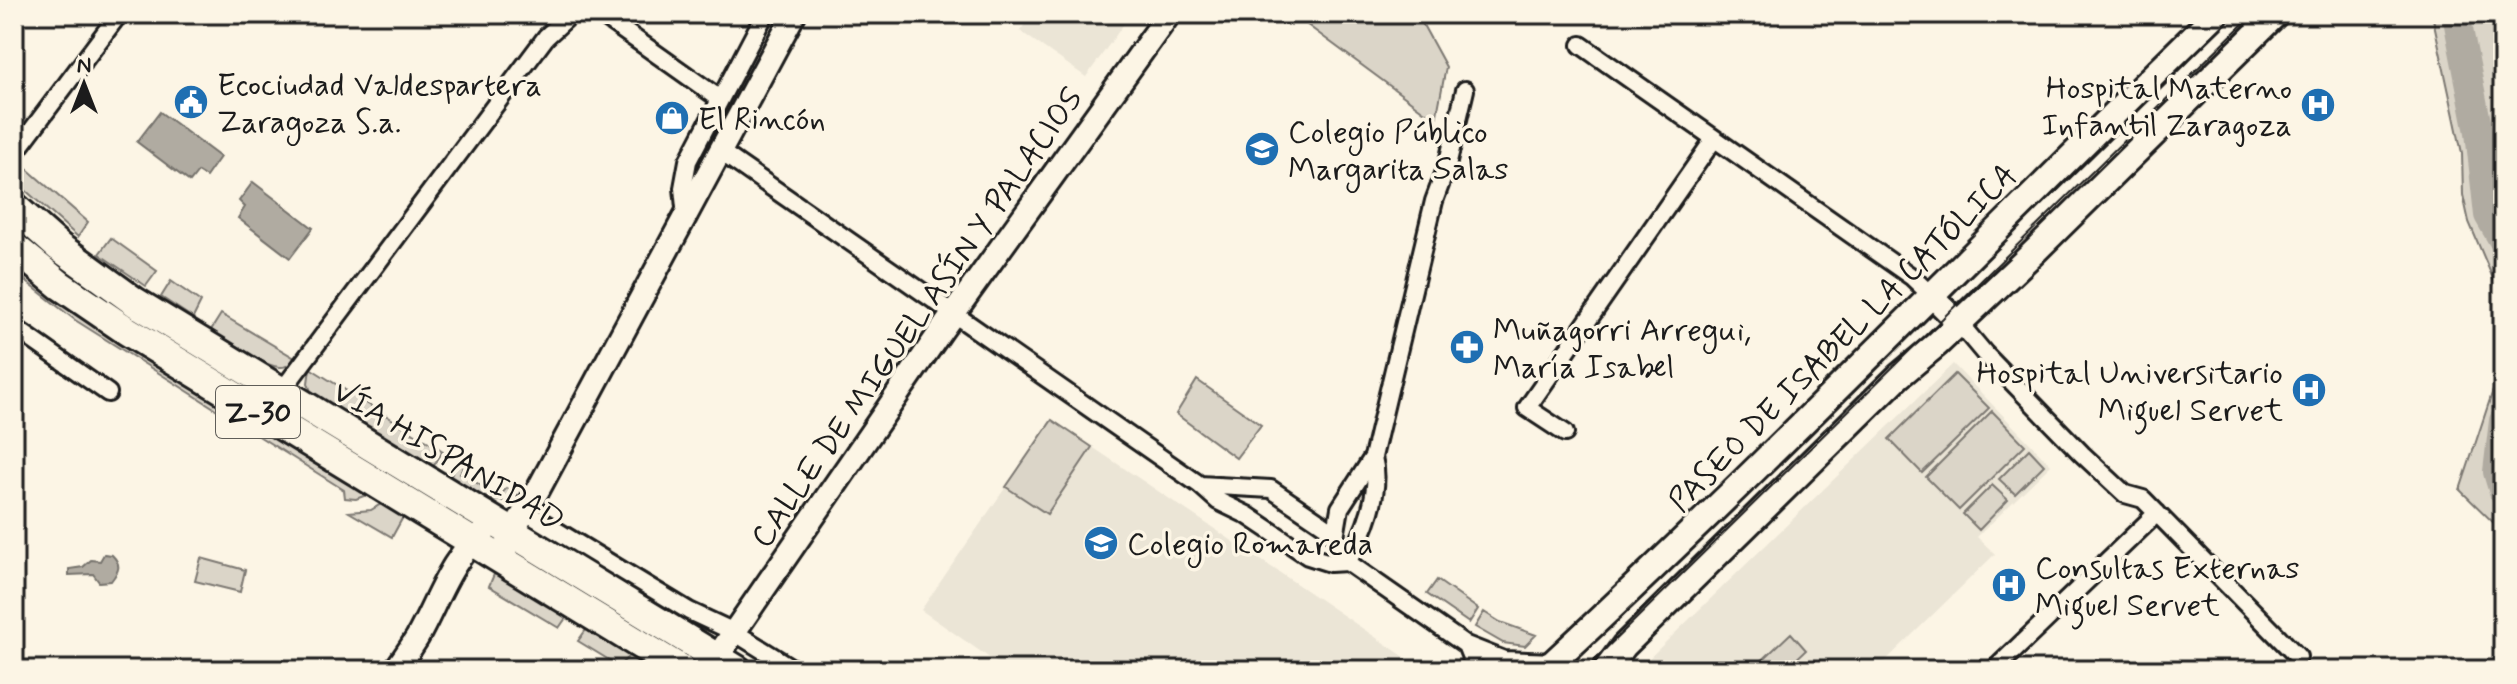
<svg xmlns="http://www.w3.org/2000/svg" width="2517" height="684" font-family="Mynerve,sans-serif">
  <rect width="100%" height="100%" fill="#fcf5e5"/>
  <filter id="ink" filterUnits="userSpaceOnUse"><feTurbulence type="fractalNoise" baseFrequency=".0125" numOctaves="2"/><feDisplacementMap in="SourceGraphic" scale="16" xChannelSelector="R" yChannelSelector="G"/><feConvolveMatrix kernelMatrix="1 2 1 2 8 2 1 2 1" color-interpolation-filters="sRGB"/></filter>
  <g filter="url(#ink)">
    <!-- built -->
    <path fill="#ebe5d6" d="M1032,14h99l-45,63 -66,-46z
      M1953,364l98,101 -74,72 18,17 -119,116h-239z
      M1052,420l267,179 105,71h-417l-86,-60z"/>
    <!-- green -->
    <path fill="#dbd5c8" stroke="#7c7872" stroke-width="2" d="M1312,14h105l29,53 -10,53 -130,-96z
      M2432,14h71v288l-34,-80 -6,-27 -1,-42z
      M18,161l70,61 -10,15 -64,-57v-14z
      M111,238l46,33 -11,15 -47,-32z
      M14,259l254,172 101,63 -13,5 -11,-1 -1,-8 -269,-170 -61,-48z
      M171,281l30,21 -8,16 -32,-21z
      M221,314l77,46c-6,3 -12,8 -18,7 -20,-1 -52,-27 -69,-37z
      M2503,360v172l-43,-42z
      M310,368l133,83 -10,16 -122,-75 -3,-9z
      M1955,374l34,34 -67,65 -33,-34z
      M1197,380l64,45 -25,33 -60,-44z
      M1992,411l33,34 -66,65 -33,-33z
      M1052,420l40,27 -45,67 -41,-27z
      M2029,449l15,16 -29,29 -16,-15z
      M459,461l6,4 -5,8 39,23 8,-8 12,8c-26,14 -48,-5 -69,-19z
      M1992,485l16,15 -29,30 -16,-16z
      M381,504l22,13 -11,20 -43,-25 22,-2z
      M201,558l44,12 -5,22 -45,-11z
      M495,572l73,43 -9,13 -70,-42z
      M1437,580l41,29 -9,14 -42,-29z
      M1484,612l16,10 36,13 -11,11 -22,-3 -28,-16z
      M588,627l44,26 -13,13 -41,-25z
      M1791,633l15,17 -15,14 5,6h-44z"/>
    <!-- water -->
    <path fill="#b0aba1" stroke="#75726c" stroke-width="2" d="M160,112l60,45 -14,20 -8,-5 -8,10 -53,-40z
      M253,182l60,46 -23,30 -52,-40 7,-11 -6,-6z
      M104,554l8,1c10,10 7,16 -1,26l-12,1 -6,-8 -24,1v-6l14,-2 8,-7 9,1z"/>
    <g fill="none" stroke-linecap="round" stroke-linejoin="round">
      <!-- river -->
      <path stroke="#b0aba1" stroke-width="28" d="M2456,14l23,118 9,83 15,26
        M2503,421l-6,51 6,20"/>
      <!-- street casing -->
      <g stroke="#1c1c1c" stroke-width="22">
        <path id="street" d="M600,14l120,85
          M1581,45l331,232 21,20
          M721,152l479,333 18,16 29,14 61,41 22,7 17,-1
          M14,154l105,-140
          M686,217l-3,-29 5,-27 77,-147
          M1959,323l26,31 97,100 43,40 18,5 155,158
          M14,327l94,66
          M281,392l265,-355 25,-23
          M1565,433l-38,-25 187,-269
          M1200,485l71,4 56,38 8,10 12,25 119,83 38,15 50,2
          M524,511l165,100 45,21 61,38
          M1335,537l5,-29 33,-51 61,-256 13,-35 18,-76
          M1347,562c18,-28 35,-72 26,-105
          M1466,645l10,25
          M1994,670l163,-157"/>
      </g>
      <!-- secondary casing -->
      <g stroke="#1c1c1c" stroke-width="28">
        <path id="secondary" d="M1933,297l26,26
          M506,548l6,-16 26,-42 256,-476
          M717,657l224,-326 228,-317
          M395,670c8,-10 15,-21 22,-32 20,-35 34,-82 67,-106"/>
      </g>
      <!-- primary casing -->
      <g stroke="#1c1c1c" stroke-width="30">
        <path id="primary" d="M1545,670c230,-213 447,-438 671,-656
          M1606,670l18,-24 275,-270 37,-31 92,-87 248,-244"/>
      </g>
      <!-- highway casing -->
      <g stroke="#1c1c1c" stroke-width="34">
        <path id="highway" d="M14,207l45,40 76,55 602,368
          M14,247l46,38 66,45 556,340"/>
      </g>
      <!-- street -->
      <use href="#street" stroke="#fcf5e5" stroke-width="16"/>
      <!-- secondary -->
      <use href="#secondary" stroke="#fcf5e5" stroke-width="22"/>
      <!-- primary -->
      <use href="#primary" stroke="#fcf5e5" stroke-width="24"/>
      <!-- highway -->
      <use href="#highway" stroke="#fcf5e5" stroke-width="28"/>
      <!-- tram -->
      <path stroke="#1c1c1c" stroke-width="2" d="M2055,193l134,-132
        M1584,670l669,-656"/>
    </g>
  </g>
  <!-- icons -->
  <defs>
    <g id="civic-disc" transform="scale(1.8)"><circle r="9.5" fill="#1f6fb2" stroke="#fcf5e5"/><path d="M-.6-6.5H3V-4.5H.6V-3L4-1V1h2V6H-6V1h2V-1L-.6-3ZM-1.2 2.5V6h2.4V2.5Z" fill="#fff"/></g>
    <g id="hospital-disc" transform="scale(1.8)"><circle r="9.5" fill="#1f6fb2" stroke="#fcf5e5"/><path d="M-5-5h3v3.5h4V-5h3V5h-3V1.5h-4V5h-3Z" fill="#fff"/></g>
    <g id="shop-disc" transform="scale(1.8)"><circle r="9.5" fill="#1f6fb2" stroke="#fcf5e5"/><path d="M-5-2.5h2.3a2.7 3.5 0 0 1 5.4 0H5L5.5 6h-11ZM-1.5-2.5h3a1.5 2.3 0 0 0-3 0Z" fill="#fff"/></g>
    <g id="school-disc" transform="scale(1.8)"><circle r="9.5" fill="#1f6fb2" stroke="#fcf5e5"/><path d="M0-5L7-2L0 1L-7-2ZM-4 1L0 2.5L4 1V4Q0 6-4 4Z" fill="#fff"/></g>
    <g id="pharmacy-disc" transform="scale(1.8)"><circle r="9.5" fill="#1f6fb2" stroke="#fcf5e5"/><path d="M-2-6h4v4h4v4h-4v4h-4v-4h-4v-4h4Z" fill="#fff"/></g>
  </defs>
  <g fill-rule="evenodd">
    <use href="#civic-disc" x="191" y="102"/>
    <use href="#hospital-disc" x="2318" y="105"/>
    <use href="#shop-disc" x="672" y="118"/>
    <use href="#school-disc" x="1262" y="149"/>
    <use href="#pharmacy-disc" x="1467" y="347"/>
    <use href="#hospital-disc" x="2309" y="390"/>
    <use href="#school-disc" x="1101" y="543"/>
    <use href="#hospital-disc" x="2009" y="585"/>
  </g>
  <g text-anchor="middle" stroke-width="7" stroke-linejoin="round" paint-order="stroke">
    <!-- shield labels -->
    <rect fill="#fcf5e5" stroke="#5f5d58" stroke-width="2" x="216" y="386" width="84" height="52" rx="6"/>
    <g font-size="30" font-weight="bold" fill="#1c1c1c">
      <text x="258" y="422">Z-30</text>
    </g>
    <!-- poi labels -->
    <g font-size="32" fill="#1c1c1c" stroke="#fcf5e5" text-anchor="start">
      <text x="217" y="95">Ecociudad Valdespartera<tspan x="217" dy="37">Zaragoza S.a.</tspan></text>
      <text x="2292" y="98" text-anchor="end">Hospital Materno<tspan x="2292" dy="37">Infantil Zaragoza</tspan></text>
      <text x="698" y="129">El Rincón</text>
      <text x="1288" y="142">Colegio Público<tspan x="1288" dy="37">Margarita Salas</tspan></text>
      <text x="1493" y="340">Muñagorri Arregui,<tspan x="1493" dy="37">María Isabel</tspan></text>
      <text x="2283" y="383" text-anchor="end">Hospital Universitario<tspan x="2283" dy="37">Miguel Servet</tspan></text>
      <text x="1127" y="554">Colegio Romareda</text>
      <text x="2035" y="578">Consultas Externas<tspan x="2035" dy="37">Miguel Servet</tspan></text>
    </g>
    <!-- street labels -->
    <g font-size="32" fill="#1c1c1c" stroke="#fcf5e5">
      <text transform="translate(916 317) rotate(-55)" y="11">CALLE DE MIGUEL ASÍN Y PALACIOS</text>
      <text transform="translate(1842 337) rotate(-45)" y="11">PASEO DE ISABEL LA CATÓLICA</text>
      <text transform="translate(449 455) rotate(31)" y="11">VÍA HISPANIDAD</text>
    </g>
  </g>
  <!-- margin -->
  <rect width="2517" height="684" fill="none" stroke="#fcf5e5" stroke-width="48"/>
  <rect x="24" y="24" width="2469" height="636" fill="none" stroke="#1c1c1c" stroke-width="3" filter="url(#ink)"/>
  <!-- north arrow -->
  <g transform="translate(84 84)" stroke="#fcf5e5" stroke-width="6" paint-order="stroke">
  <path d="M0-6L14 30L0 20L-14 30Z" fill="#1c1c1c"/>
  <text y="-12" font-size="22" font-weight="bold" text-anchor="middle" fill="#1c1c1c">N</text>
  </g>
</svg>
